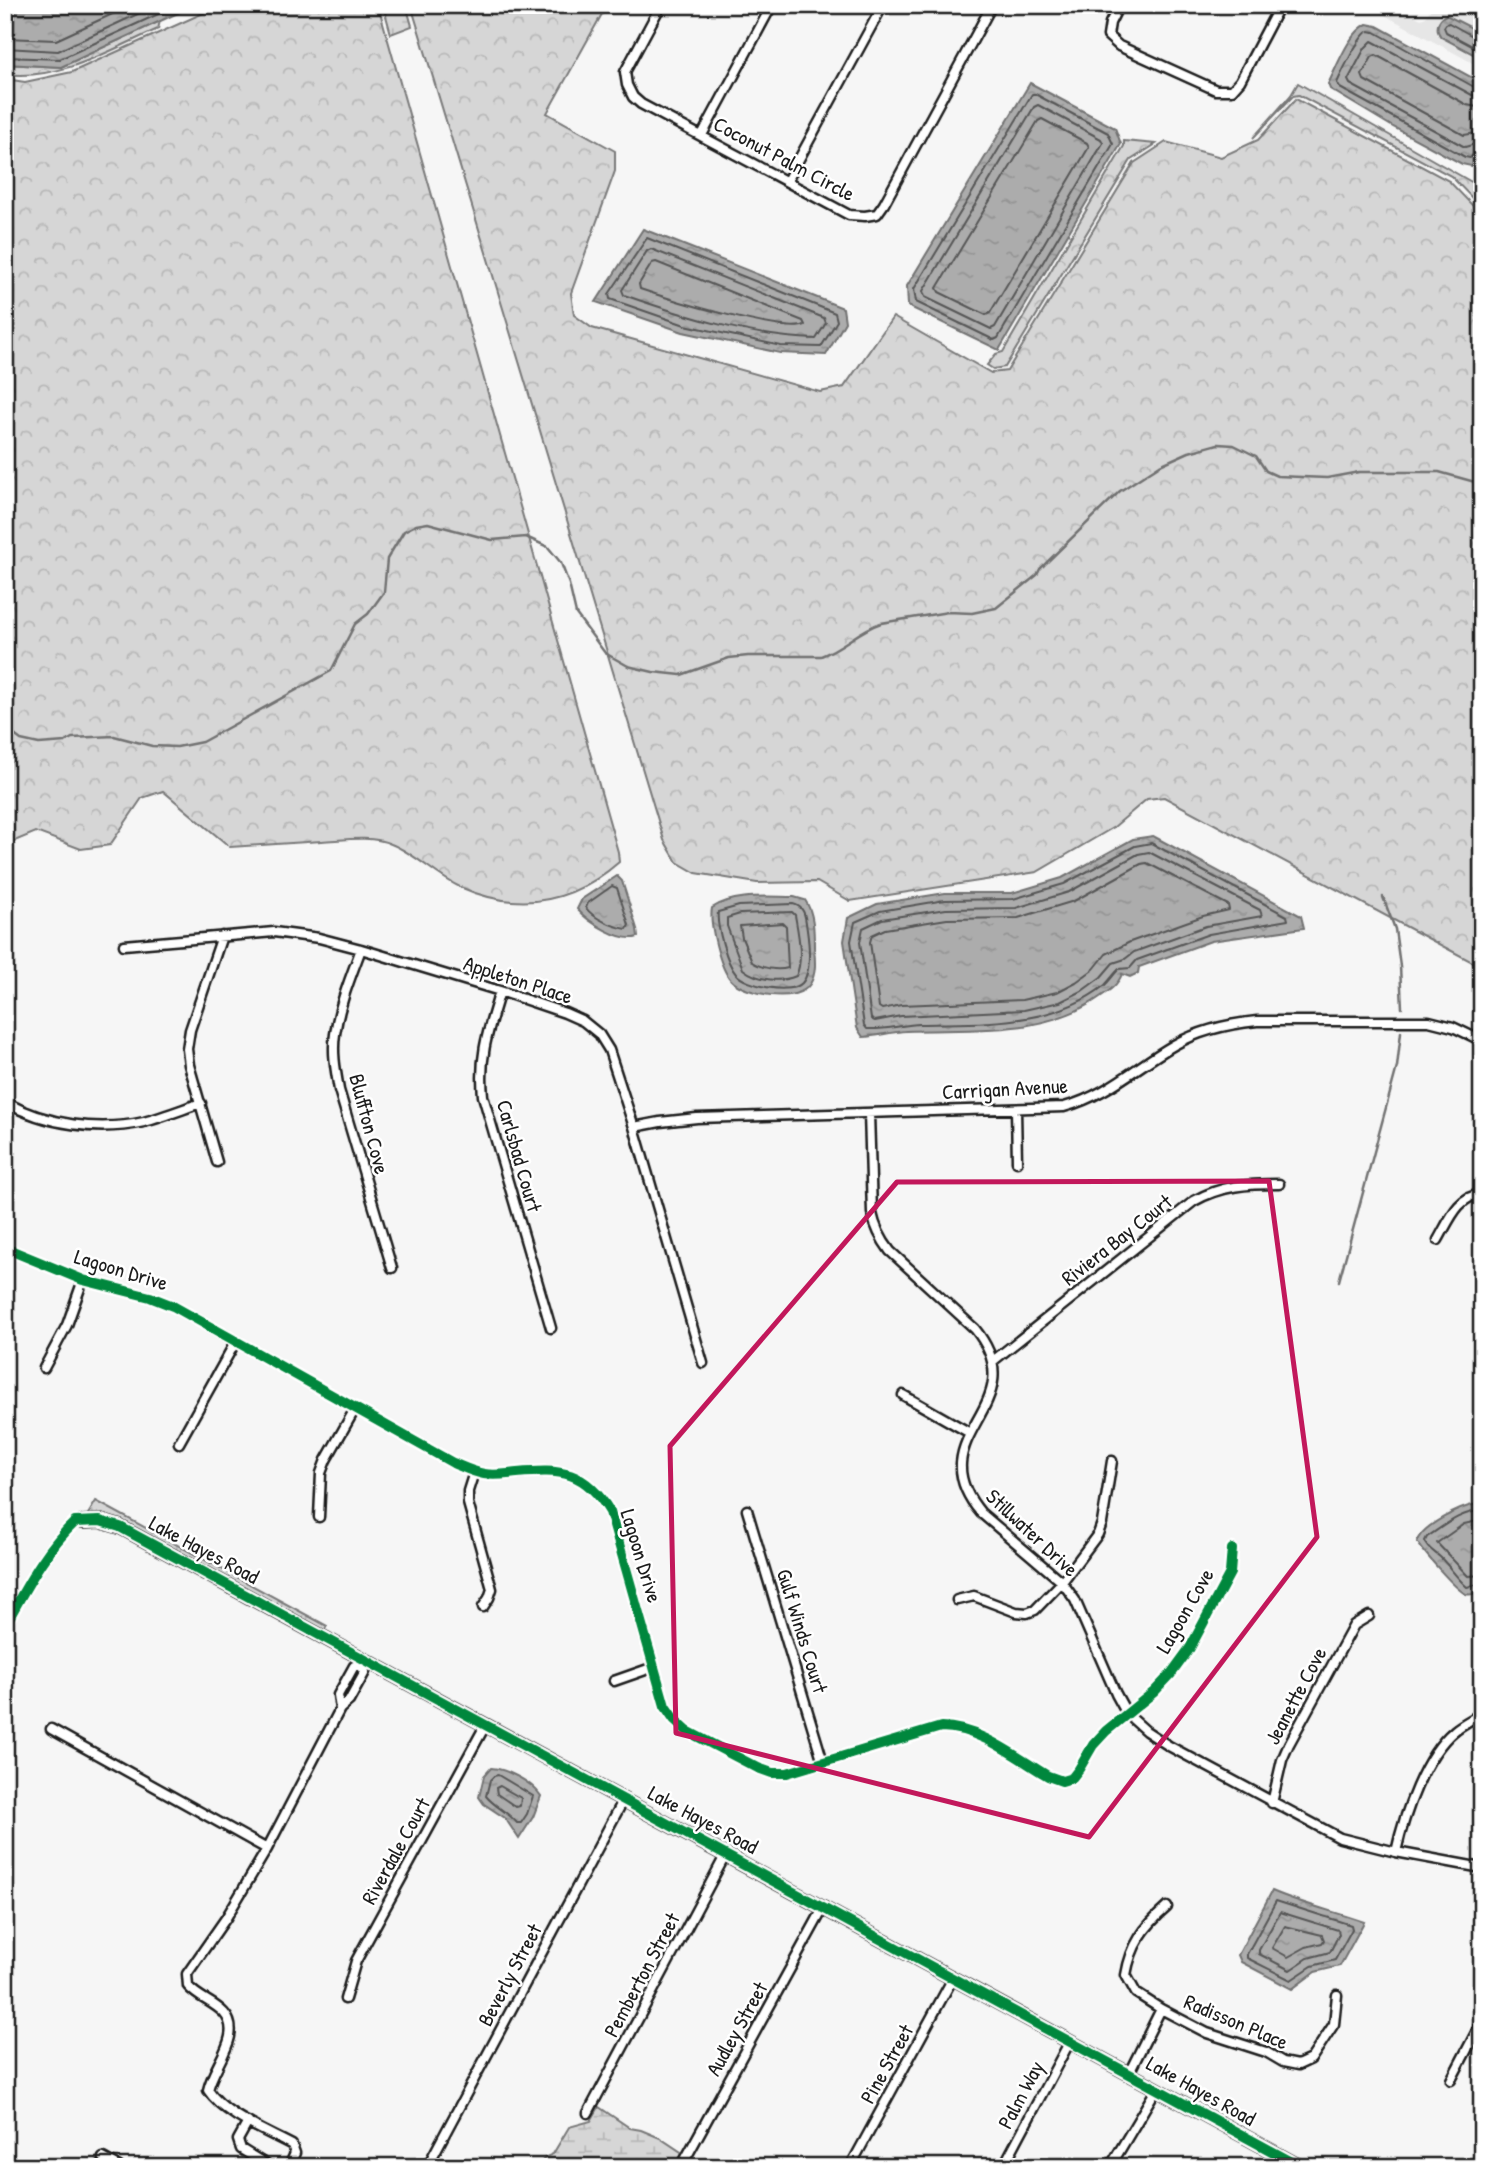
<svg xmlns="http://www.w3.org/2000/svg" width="1487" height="2172" font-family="'Patrick Hand',sans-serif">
  <defs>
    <pattern id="grass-tufts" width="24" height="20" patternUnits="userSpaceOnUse" patternTransform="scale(1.75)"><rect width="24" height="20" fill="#d6d6d6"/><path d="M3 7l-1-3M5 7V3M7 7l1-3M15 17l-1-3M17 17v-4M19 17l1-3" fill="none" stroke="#b7b7b7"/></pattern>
    <pattern id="forest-crowns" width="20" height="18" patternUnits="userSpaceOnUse" patternTransform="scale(1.75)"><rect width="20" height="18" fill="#d6d6d6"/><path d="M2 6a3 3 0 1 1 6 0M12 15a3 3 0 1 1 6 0" fill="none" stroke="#b7b7b7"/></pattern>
    <pattern id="wetland-marsh" width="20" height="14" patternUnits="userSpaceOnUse" patternTransform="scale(1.75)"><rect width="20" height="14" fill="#d6d6d6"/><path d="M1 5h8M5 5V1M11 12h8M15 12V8" fill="none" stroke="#b7b7b7"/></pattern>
    <pattern id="water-ripples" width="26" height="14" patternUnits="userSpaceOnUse" patternTransform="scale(1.75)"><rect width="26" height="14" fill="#acacac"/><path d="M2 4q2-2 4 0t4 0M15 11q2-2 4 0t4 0" fill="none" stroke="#939393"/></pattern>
  </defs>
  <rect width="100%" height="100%" fill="#f6f6f6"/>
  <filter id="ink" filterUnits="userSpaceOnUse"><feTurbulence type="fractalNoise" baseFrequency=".0143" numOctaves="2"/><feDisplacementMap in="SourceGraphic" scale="14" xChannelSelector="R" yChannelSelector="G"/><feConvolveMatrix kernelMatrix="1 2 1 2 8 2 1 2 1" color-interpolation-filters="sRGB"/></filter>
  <g filter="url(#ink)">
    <!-- built -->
    <path fill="#e6e6e6" d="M1366,5h27l28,14 5,-2 7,-12h49v27l-36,-18 -7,5 -3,8 1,7 4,4 31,17 10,-1v14z"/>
    <!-- grass -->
    <path fill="url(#grass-tufts)" stroke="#797979" stroke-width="2" d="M96,1501l231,125 -3,5 -201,-109 -21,-6h-15z"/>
    <!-- forest -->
    <path fill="url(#forest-crowns)" stroke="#797979" stroke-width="2" d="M221,5h157l240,847 1,10c-48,42 -101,51 -159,25 -24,-11 -44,-33 -69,-43 -20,-9 -48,-4 -69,-3 -31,2 -61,4 -92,6l-67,-56 -21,7 -32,47 -29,4 -45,-17 -31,13v-766l20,3 47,-10z
      M411,5h196l-60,108 68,38v20l-44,122 3,22 18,13 228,64 24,-5 49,-70 98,56 16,-2 127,-208 32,-21 55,15 37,-17 38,-41 153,82 25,26 8,20v736l-6,1 -28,-15 -284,-152 -17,2 -33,28 -77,45 -187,29 -33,-19 -60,1 -61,-10 -19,-11 -13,-22z
      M160,21l-2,8c-48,21 -98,52 -153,45v-10l56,3z
      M1298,83l184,105v27l-5,-12 -26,-27 -152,-81 -6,1 -40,42 38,-43z
      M1124,141l32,3 -25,16 -126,207 -12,2 -6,-4 9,-11 7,-2 121,-206z"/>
    <!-- wetland -->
    <path fill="url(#wetland-marsh)" stroke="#797979" stroke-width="2" d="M383,5h23l6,21 -21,8z
      M599,2107l31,21 11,2 19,8 21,14 1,3 -6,12c-6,0 -13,1 -18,0 -16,-3 -22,-14 -38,0h-84l10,-10 7,-3 16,-27 22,-6z"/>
    <!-- water -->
    <path fill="url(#water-ripples)" stroke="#727272" stroke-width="2" d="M5,5h190l-134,62 -56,-3z
      M1446,15l36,18v20l-9,1 -32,-17c-6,-7 -4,-18 5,-22z
      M1367,24l10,2 105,57v70l-5,8 -6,5 -9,-2 -69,-37 -63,-38 -2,-5c10,-19 20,-50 39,-60z
      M1030,83l85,45 6,16 -122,206 -91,-44 -1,-20z
      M643,229l200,79 2,14 -19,33 -46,-2 -97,-21 -87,-30z
      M1153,836l148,80 3,12 -93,13 -72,26 -1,6 -8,4 -8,-3c-4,11 -13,17 -22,23 -56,40 -129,31 -194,34 -15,1 -28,5 -43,6l-6,-9 -13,-87 4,-23 29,-14 68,-11h67l50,-15 71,-39z
      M617,876l5,5 15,48 1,8c-17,6 -50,-15 -61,-28l5,-10z
      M794,897l11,3c9,13 9,31 9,47 1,12 3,26 -4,37 -12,20 -65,11 -79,-4 -11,-11 -22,-57 -19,-72 22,-15 56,-11 82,-11z
      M1477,1504l5,1v84c-6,3 -9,7 -16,5 -9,-3 -44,-43 -49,-53 6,-16 43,-34 60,-37z
      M491,1768c16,1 41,14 50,28l-8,21 -14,22 -14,-21 -21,-14 -5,-7 5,-21z
      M1272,1891c30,13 61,20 92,31l-24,44 -25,6 -23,17 -51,-27 -3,-7z"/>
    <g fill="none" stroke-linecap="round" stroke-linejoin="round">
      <!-- shore -->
      <path stroke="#565656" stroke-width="2" d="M5,38l51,2 76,-35
        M1482,39l-6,-1 -27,-15 -3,1 -2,3 2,5 28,15h8
        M5,48l53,3 99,-46
        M5,57l55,2 118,-54
        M1482,88h-6l-101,-56c-2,0 -4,-1 -6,-1 -9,2 -28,43 -32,52l3,5 125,69 5,1 6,-6 6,-1
        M1032,94h3l73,39 5,11 -115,194 -4,2 -78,-38 -2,-13z
        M1482,97l-10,-2 -100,-54 -7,7 -17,32 2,4 115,63 17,-5
        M1038,105l63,34 2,4 -108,184 -4,2 -66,-32 -2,-6 111,-184z
        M1482,108l-15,-3 -91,-50 -4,2 -10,18 2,5 100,55 18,-3
        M1042,119l45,24 2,4 -99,166 -4,2 -47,-23 -2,-4 101,-167z
        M647,238l188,75 2,8 -16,26 -40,-1 -96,-21 -75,-26 -1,-5z
        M651,249l173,69 2,5 -10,16c-62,-1 -135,-24 -192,-44l-2,-5 25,-39z
        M656,262l147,59 2,4c-20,10 -139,-27 -165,-36l-1,-5 13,-21z
        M1151,843l136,73 1,4 -79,14 -72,26 -7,8 -11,1c-5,5 -9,11 -14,16 -52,42 -122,37 -185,39 -18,1 -35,6 -53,5l-3,-4 -13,-84 4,-19 25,-11 65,-11 68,-1 51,-15 71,-38z
        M1149,852l111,58 2,6 -56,10 -72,26 -9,7 -12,4 -12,14 -19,14 -22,11 -36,8 -123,6 -26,5 -4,-2 -11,-77 3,-14 19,-9 64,-10 70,-1 53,-16 69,-38z
        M1147,863l81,42 1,5 -26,6 -73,26 -24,12 -12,15 -18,13 -19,10 -35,8 -121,5 -19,4 -3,-2 -9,-65 2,-7 13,-6 62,-10 71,-1 56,-17 67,-37z
        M612,886l5,2 12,37 -2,4c-13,-2 -33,-10 -41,-21l2,-5z
        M793,904c13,3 12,14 14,26 2,14 5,42 -5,53 -11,12 -56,3 -66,-9 -9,-10 -20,-49 -18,-62l21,-6z
        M792,912l3,3c3,18 9,44 1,61 -17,7 -39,4 -53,-7l-16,-43v-8l13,-4z
        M783,923l3,3 2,42c-11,3 -27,0 -36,-6l-10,-24 -2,-12z
        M1482,1511c-21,0 -38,15 -55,26l-2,4c3,8 8,10 15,16 9,9 17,21 27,30l15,-4
        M1482,1520l-18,4 -27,19 31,33 14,-1
        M498,1775l35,21 -6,18 -6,9h-4c-9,-11 -22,-16 -31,-27l4,-16 4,-4z
        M500,1786l21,12 -1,8 -4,1 -19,-13 -1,-6z
        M1276,1901l75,24 1,4 -17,31 -23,6 -21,14 -44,-22v-4z
        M1280,1912l58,18 1,4 -9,18 -22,6 -18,12 -31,-16v-4z
        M1285,1926l37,9 2,5 -2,3 -16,4 -18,10 -16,-9z"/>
      <!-- stream -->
      <path stroke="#727272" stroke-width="2.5" d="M5,728l16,12 18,4 26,-2 7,-4 42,-2 38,10 25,1 25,-5 129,-71 24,-47 13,-10 16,-22 3,-33 17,-28 12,-6 12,-2 64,17 34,-3 22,10 13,16 8,21 7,30 29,39 23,13 25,6 28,3 48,-17 19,-2h73c22,-8 38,-26 60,-33l67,-11 24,1 24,-5 41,-33 3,-6 80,-78 40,-26 29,-13 29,-8 16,1 22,11 10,15 11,5 50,2 32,-6h80l43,12
        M1383,897l12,32 5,37 2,42
        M1339,1281l58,-214 4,-35"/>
      <!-- minor casing -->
      <g stroke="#1c1c1c" stroke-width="13">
        <path id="minor" d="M661,5l-36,67 2,13 6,12 8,7 208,111 16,1 12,-2 7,-10 108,-199
          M1119,5l-9,18 -2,13 11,10 97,44h16l8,-9 40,-76
          M702,135l70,-130
          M787,181l96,-176
          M124,945l150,-13 45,6 42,11 139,42 65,22 18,8 16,13 10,16 25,77 69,236
          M361,949c-10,27 -22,56 -26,85 -3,19 1,38 4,56l53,178
          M500,991c-12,40 -21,64 -17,105l68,232
          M5,1102c41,23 94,30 139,20 19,-5 39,-13 57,-19
          M1016,1109l1,53
          M869,1113l3,100c3,15 9,26 18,38l85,78c63,78 -60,106 6,184l81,69 13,18 41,94 11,20 19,17 23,15 171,92 56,14 86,16
          M634,1127l26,-5 37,-4 367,-11c42,-11 73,-41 110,-62 26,-15 54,-21 83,-24h172l24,6 29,14
          M217,1162l-28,-97 -2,-16 3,-19 32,-94
          M1438,1240c10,-17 21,-47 44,-45
          M5,1248l78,32 67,17 23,9 280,157c10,4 20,9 31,11 11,2 22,0 33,-1 44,-4 68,-3 93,39l55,194 9,13 13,12 71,37 14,5h15l154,-46c38,0 75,30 107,49l14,5 10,-3 7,-9 14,-24 13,-14 48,-39 17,-18 19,-26 40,-75 2,-24
          M993,1361l201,-160c28,-16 54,-17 85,-17
          M44,1368l23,-43 16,-45
          M903,1395l67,38
          M179,1443l57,-102
          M474,1472l-6,19v12l24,86 -3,9 -6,9
          M747,1510l76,252
          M319,1517l2,-44 5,-13 29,-51
          M957,1600l17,-4 42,16 11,1 8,-3 27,-28 36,-48 4,-11 10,-62
          M5,1625c21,-37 39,-74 70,-103h7
          M614,1681l40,-14
          M340,1709l-2,-14 16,-29h7
          M51,1729l216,120
          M1272,1803l10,-43 7,-16 65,-119 15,-9
          M1396,1852c8,-37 28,-96 58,-121 8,-7 19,-12 28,-18
          M1167,1907c-23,20 -36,38 -41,68l10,18 25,16 46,24 59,19 17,10 15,3 13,-6 23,-35 3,-29
          M345,1999l11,-38 130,-237
          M1129,2073l32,-64
          M1451,2080l31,-59
          M588,2113l138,-259
          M248,2122l-10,18 3,9 29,18
          M103,2158l16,9
          M289,2167l6,-14 -3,-8c-26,-14 -68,-30 -84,-55 5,-25 36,-55 16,-77 -10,-11 -26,-15 -36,-27l-1,-12 39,-56 41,-69 73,-140 9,-8 16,-29 -4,-6 4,-7
          M427,2167l197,-368
          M681,2167l143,-260
          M850,2167l103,-189
          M1003,2167l67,-126
          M1110,2167l47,-79"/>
      </g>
      <!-- tertiary casing -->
      <g stroke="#1c1c1c" stroke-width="16">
        <path id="tertiary" d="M82,1522l18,-1 20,6 1181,640"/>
      </g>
      <!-- minor -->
      <use href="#minor" stroke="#fff" stroke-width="8"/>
      <!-- tertiary -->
      <use href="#tertiary" stroke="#fff" stroke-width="10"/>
      <!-- cycleway casing -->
      <g stroke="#fff" stroke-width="15">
        <path id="cycleway" d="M5,1248l78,32 67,17 23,9 280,157c10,4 20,9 31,11 11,2 22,0 33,-1 44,-4 68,-3 93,39l55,194 9,13 13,12 71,37 14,5h15l154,-46c38,0 75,30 107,49l14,5 10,-3 7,-9 14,-24 13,-14 48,-39 17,-18 19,-26 40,-75 2,-24
          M5,1625c21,-37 39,-74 70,-103l25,-1 20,6 1181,640"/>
      </g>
      <!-- cycleway -->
      <use href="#cycleway" stroke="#00873e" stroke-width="10"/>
    </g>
  </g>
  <!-- marked area -->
  <path fill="none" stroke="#c2185b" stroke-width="5" stroke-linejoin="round" d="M1269,1181l48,356 -228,300 -413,-104 -6,-287 227,-264z"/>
  <g text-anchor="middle" stroke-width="5" stroke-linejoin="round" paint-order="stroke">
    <!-- street labels -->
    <g font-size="21" fill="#1c1c1c" stroke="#fff">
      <text transform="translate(784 159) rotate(28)" y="7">Coconut Palm Circle</text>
      <text transform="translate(518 980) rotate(18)" y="7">Appleton Place</text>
      <text transform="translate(1005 1089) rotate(-3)" y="7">Carrigan Avenue</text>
      <text transform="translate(369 1124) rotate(75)" y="7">Bluffton Cove</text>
      <text transform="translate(519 1156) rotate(74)" y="7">Carlsbad Court</text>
      <text transform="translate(1117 1240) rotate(-38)" y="7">Riviera Bay Court</text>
      <text transform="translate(121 1270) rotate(17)" y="7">Lagoon Drive</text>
      <text transform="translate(1032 1533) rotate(43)" y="7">Stillwater Drive</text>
      <text transform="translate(204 1550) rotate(28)" y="7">Lake Hayes Road</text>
      <text transform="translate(641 1556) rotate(73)" y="7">Lagoon Drive</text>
      <text transform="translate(1185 1611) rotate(-60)" y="7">Lagoon Cove</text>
      <text transform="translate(802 1631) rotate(73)" y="7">Gulf Winds Court</text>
      <text transform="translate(1296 1696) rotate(-62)" y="7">Jeanette Cove</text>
      <text transform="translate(703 1820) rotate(28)" y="7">Lake Hayes Road</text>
      <text transform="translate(396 1851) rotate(-61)" y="7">Riverdale Court</text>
      <text transform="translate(510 1975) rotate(-62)" y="7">Beverly Street</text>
      <text transform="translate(642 1975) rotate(-62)" y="7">Pemberton Street</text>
      <text transform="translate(1236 2022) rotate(23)" y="7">Radisson Place</text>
      <text transform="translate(737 2029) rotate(-61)" y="7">Audley Street</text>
      <text transform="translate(887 2064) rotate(-61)" y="7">Pine Street</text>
      <text transform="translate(1201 2091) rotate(29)" y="7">Lake Hayes Road</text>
      <text transform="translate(1021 2095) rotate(-62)" y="7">Palm Way</text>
    </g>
  </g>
  <!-- margin -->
  <rect width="1487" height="2172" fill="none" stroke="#fff" stroke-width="28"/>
  <rect x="14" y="14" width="1459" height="2144" fill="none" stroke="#1c1c1c" stroke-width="2.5" filter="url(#ink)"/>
</svg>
